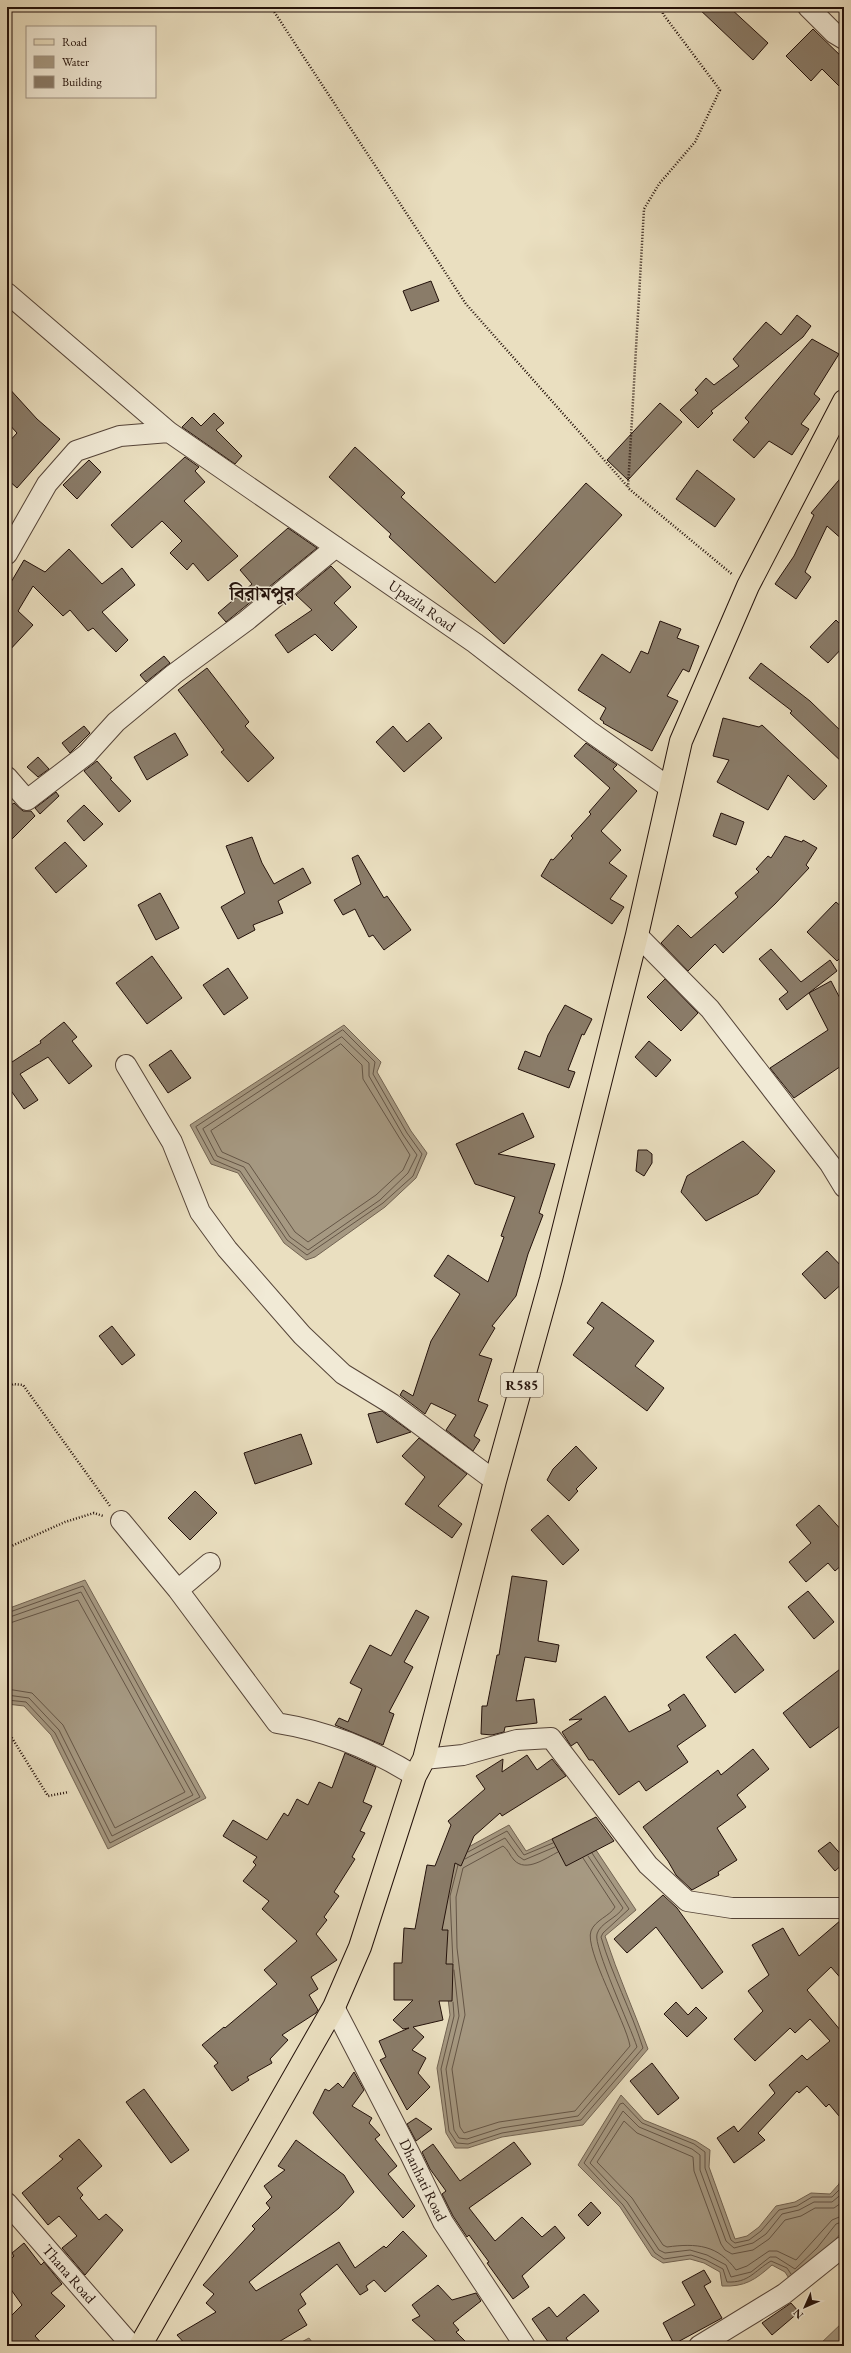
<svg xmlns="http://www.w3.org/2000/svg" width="851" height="2353" font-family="'EB Garamond','Noto Serif Bengali',serif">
  <rect width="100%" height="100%" fill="#eadfc0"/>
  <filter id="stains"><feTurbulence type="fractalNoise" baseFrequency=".005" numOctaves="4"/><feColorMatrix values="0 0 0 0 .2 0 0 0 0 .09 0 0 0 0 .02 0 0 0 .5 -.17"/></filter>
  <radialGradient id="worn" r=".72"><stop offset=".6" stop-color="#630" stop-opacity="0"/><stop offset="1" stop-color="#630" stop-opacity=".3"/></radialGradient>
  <!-- water -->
  <path fill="#a69982" stroke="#726352" d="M344,1025l37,37 -4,10 34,59 16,22 -11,25 -31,29 -70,50 -9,3 -22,-17 -46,-70 -27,-9 -21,-39z
    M85,1580l121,218 -98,51 -57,-114 -27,-29 -17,-2v-95z
    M509,1825l17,26 54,-25 56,84 -31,26c13,39 29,75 43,113l-65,76 -81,12 -34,11h-13l-9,-15 -9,-65 13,-53 -8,-66 -1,-54 9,-38z
    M621,2095l23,25 52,21 14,9 -1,17 26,72 12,-3 12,-9 17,-21 19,-4 16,-9 19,1 9,-10 5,-20v65l-20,25 -32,29 -7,-11 -13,-7c-17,15 -27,22 -50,21l-2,-14 -16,-9 -14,-4 -27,4 -11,-7 -32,-49 -42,-42z
    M844,2321v25h-26z
    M309,2338l6,8h-21z"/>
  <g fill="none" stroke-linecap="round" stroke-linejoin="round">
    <!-- shore -->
    <path stroke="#645546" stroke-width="1" d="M343,1030l32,32 -2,12 34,59 15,21 -9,22 -30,27 -76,52 -20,-15 -47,-69 -26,-11 -18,-33z
      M342,1037l27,26v13l34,59 14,20 -9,18 -28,27 -72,50 -18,-13 -46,-70 -27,-11 -14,-27z
      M341,1044l21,21 1,14 47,76 -7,15 -27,25 -68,47 -13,-10 -46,-68 -27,-12 -11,-21z
      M7,1613l76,-27 117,211 -90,46 -55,-110 -29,-31 -19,-2
      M7,1618l74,-26 112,203 -81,41 -53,-106 -30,-32 -22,-3
      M7,1624l71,-24 107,192 -70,36 -52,-103 -31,-32 -25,-4
      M468,1852l39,-21 17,24 29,-12
      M558,1852c-12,6 -32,21 -44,8 -4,-4 -6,-11 -11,-14l-40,22 -7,29 1,51 8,67 -13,54 8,58 4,6 35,-11 76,-11 55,-65c-4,-24 -46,-97 -39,-115 4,-11 19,-15 24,-24l-32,-49
      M465,1859l40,-21 13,18 6,4 31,-13
      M453,1963l-3,-67 8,-31
      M454,1970l5,46 -13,53 8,61 5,8 8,1 34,-11 77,-12 59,-69c-6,-19 -44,-101 -40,-113 3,-11 20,-16 26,-26l-35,-52
      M453,2002l1,14 -13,53 8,62 8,12 11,1 34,-11 79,-13 62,-72c-12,-38 -31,-73 -42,-111l2,-4 26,-24 -37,-56
      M844,2192l-12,10h-18l-15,8 -17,4 -16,20 -13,9 -19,5 -8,-7 -26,-71v-15l-8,-6 -53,-22 -16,-16 -33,52 37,39 32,48 6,3 25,-3 17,5 19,10 5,12 20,-5 19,-15h6l19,12 22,-21 19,-24 8,-3
      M844,2201l-10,7h-19l-14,8 -16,4 -16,19 -16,11 -21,4 -7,-4 -4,-6 -27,-73 -1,-14 -56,-24 -13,-12 -27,41 35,36 31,47 4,2c30,-4 51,-2 69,23l11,-4 22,-15h8l19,9 36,-40 12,-5
      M791,2274l-4,-6 -16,-7c-17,10 -22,22 -44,21l-4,-13 -17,-9 -15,-5 -27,4 -9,-6 -32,-48 -39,-42 36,-59 3,-1 19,20 52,21 11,8v16l26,72 4,3 14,-3 12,-9 18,-21 18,-4 15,-9h20l10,-10 2,-5"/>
  </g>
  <!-- building -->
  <path fill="#8a7c69" stroke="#23110a" d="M697,7h32l39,36 -15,17z
    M813,29l31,30v32l-22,-22 -11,12 -25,-25z
    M431,281l8,20 -28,10 -8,-20z
    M797,315l14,11 -8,11 -92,74 2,2 -15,15 -18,-18 18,-17 -3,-3 11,-12 8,7 25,-19 -6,-7 33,-37 15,13z
    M812,339l27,15 -25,40 6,5 -19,25 8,5 -17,26 -23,-14 -15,17 -21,-18 16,-18 -4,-4z
    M7,386l30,33 23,20 -43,49 -10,-9v-35l10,-11 -10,-11z
    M660,403l22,19 -54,58 -21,-20z
    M214,413l10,10 -8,7 26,26 -7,8 -53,-37 10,-10 9,9z
    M355,447l50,46 -4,4 94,86 91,-100 36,32 -118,129 -115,-107 2,-3 -62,-57z
    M185,457l14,10 -4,4 10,11 -21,19 54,55 -30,25 -15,-18 -6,7 -17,-17 12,-12 -20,-20 -30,27 -21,-23z
    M89,460l12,12 -24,27 -14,-14z
    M697,470l38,29 -20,28 -39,-28z
    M844,474v67l-17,-15 -22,46 6,5 -15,22 -21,-15 19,-28 20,-41 -3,-2z
    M288,528l29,20 -91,74 -8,-9 34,-29 -12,-14z
    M69,549l33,35 20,-16 13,17 -33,27 26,28 -12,12 -23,-24 -5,3 -18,-21 -7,6 -30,-30 -15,25 15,14 -26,28v-64l17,-29 21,12z
    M331,566l20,21 -17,16 23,24 -25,24 -17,-17 -27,19 -13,-18 37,-25 -16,-15z
    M836,620l8,8v18l-16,17 -18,-16z
    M660,621l21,8 -4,9 22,8 -10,26 -6,-3 -16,27 11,5 -26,50 -49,-28 1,-1 -4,-3 6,-11 -28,-18 24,-36 28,19 11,-22 7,3z
    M164,656l6,7 -24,19 -6,-7z
    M761,663l49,38 34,33v30l-54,-51 2,-2 -43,-33z
    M207,668l42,54 -4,4 29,32 -26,24 -27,-30 3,-2 -46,-60z
    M723,718l36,9 3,-2 65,61 -13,14 -26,-25 -20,35 -51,-28 12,-22 -16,-4z
    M429,723l13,15 -38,34 -28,-30 17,-16 14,16z
    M84,726l6,7 -20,20 -8,-10z
    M175,733l13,22 -41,25 -13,-23z
    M586,743l31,22 -4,4 24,22 -36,40 20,19 -12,13 18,13 -17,23 14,8 -12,17 -71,-48 10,-17 2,1 20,-22 -2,-2 20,-22 -2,-2 21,-24 -36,-32z
    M38,757l11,12 -11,8 -11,-10z
    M97,761l15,17 -2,1 21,22 -12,11 -35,-41z
    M56,792l3,4 -19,18 -5,-6z
    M14,803l9,8h8l4,5 -28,28v-36z
    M84,805l19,19 -19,17 -17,-20z
    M721,813l23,9 -8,23 -23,-9z
    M785,836l17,6 1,-2 14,8 -11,17 3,3 -34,36 -52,49 -8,-9 -27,27 -27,-28 17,-18 13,13 47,-41 -3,-4 24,-21 -3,-3 12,-13 3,2z
    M252,837l10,26 12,21 29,-16 8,15 -33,18 5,12 -30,12 2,5 -17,9 -17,-32 24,-14 -19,-47z
    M65,842l22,24 -31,27 -21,-25z
    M358,855l26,43 3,-2 24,34 -27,20 -11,-15 -4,2 -14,-28 -12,6 -9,-15 27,-16 -9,-26z
    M160,893l19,35 -23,12 -18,-35z
    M836,902l8,7v45l-7,7 -30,-29z
    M771,949l30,33 29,-22 7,11 -50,39 -8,-11 9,-7 -29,-33z
    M152,956l30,42 -35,26 -31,-41z
    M228,968l20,30 -24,17 -21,-30z
    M665,979l33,34 -17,18 -34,-34z
    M831,981l13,25v58l-50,34 -24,-30 58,-38 -19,-37z
    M565,1005l27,14 -8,16 -2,-1 -14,36 7,2 -6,16 -51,-19 7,-18 15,6 8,-22z
    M64,1022l13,15 -5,4 20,25 -23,18 -21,-27 -28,17 18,26 -14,9 -17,-24v-30l5,7 29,-19 -1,-2z
    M649,1041l22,19 -15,17 -21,-20z
    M171,1050l20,28 -23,15 -19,-28z
    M523,1113l11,24 -36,17 57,10 -16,49 4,2 -15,39 -12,42 -24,30 3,2 -16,27 13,4 -14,42 10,4 -14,31 6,4 -7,11 -27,-21 10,-15 -25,-12 -6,11 -25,-19 3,-5 10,6 18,-55 29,-47 -26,-18 14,-21 40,27 16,-45 -3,-1 14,-39 -40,-13 -19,-40z
    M743,1141l32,30 -17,23 -52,27 -25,-29 6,-16z
    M638,1150h9l5,4v9l-8,13 -8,-5z
    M827,1251l17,18v13l-19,17 -23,-25z
    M602,1302l52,39 -19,25 29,22 -17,23 -74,-56 21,-27 -7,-5z
    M112,1326l23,29 -13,10 -23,-29z
    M382,1411l4,3 25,18 -34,11 -9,-29z
    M301,1434l11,30 -57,20 -11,-31z
    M419,1438l48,36 -29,32 24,18 -10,14 -47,-34 20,-27 -23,-21z
    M576,1446l21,22 -21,21 2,2 -9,10 -22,-21 6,-11z
    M195,1491l22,22 -27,27 -22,-22z
    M819,1505l25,28v30l-9,8 -7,-8 -22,19 -17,-20 22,-19 -15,-18z
    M548,1515l31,35 -16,15 -32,-35z
    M512,1576l35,5 -9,60 21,4 -3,17 -31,-5 -9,44 18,-2 3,24 -32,4 -1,5 -12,3 -11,-1 1,-28h5l10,-51h2z
    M808,1591l26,31 -20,17 -26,-32z
    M416,1610l13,7 -25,45 9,5 -24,45 5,2 -11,31 -48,-20 4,-7 9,4 14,-33 -12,-6 20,-38 21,11z
    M735,1634l29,36 -29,23 -29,-36z
    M844,1666v57l-34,25 -27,-35z
    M684,1694l22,32 -29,20 11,16 -42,29 -7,-10 -20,14 -26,-35h-4l-12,-18 -6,4 -9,-14 20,-13 -13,1 36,-24 24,36 42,-22 -3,-5z
    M753,1749l16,20 -32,26 9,12 -29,21 20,32 -19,12 1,3 -27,15 -16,-15 -8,-14 -25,-34 75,-57 3,5z
    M345,1753l31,14 -13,35 9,4 -12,25 5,2 -13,24 3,2 -21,33 5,4 -15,21 3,3 -11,14 21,26 -26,17 7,12 -9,6 9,15 -2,3 -34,22 6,5 -18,19 2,4 -25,14 2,3 -17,11 -18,-25 4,-3 -16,-18 22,-18 1,1 52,-44 -13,-14 33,-29 -35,-32 7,-8 -26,-20 13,-16 -3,-3 4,-5 -34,-21 10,-16 34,20 17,-27 4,3 9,-17 11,6 11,-23 13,6z
    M527,1755l10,15 15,-11 14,17 -64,40 -2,-3 -26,23 -13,30 -6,-3 -13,67h6l-2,34h7l-1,37h-13l4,19 -30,7 11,10 -12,13 14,8 -8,15 12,14 -23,23 -27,-50 6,-3 -7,-16 30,-13 -6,1 -10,-9 20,-20h-19v-37h8l2,-35 11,1 12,-64 8,1 16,-41 -3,-4 37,-32 -9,-13 27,-17 -1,13z
    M596,1817l18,24 -48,25 -14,-27z
    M830,1842l14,16v5l-9,8 -17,-20z
    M663,1895l14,13 46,64 -21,17 -46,-62 -29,26 -13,-14z
    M841,1920h3v62l-13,-15 -24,23 34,41 3,-2v93l-15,-18 -3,3 -19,-21 -8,7 -2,-2 -39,42 7,7 -31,23 -17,-25 17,-12 4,6 37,-39 -6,-8 33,-30 5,5 23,-19 -20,-22 -15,14 -5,-5 -35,33 -21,-22 29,-28 -15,-20 21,-16 -17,-30 31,-17 16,28z
    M676,2002l12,13 8,-8 11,11 -20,19 -23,-23z
    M652,2063l27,35 -21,17 -28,-34z
    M354,2072l10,18 -12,16 20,12 -3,5 11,12 -5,4 22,27 -9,8 27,32 -12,12 -90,-105 12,-24 4,2 9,-8 5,5z
    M144,2089l45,61 -18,13 -45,-61z
    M416,2118l16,11 -16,12 -9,-17z
    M79,2139l23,27 -25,22 6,7 -3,3 19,22 7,-6 17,16 -38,45 -23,-27 15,-12 -18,-20 -11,9 -26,-32 41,-34 -4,-3z
    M296,2140l48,35 10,17 -15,16 -90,74 7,9 83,-49 16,26 29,-22 2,2 17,-17 24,25 -42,36 -11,-12 -8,6 2,4 -8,5 -23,-31 -37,30 6,10 -8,6 9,15 -35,21h-85l-10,-11 39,-23 -10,-9 8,-9 -11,-9 52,-56 -3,-3 18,-18 -4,-5 6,-6 -8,-11 21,-16 -7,-4z
    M514,2142l17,22 -62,44 26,33 27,-24 20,20 13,-11 10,12 -43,38 7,11 -16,12 -26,-36 2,-1 -20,-27 -2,2 -14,-21 -11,-22 4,-3 -16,-22 -8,-17 11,-8 27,37z
    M591,2202l10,11 -13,13 -10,-11z
    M24,2243l17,22 3,-3 18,22 -11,9 14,13 -30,30 9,10h-37v-26l15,-15 -15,-21v-21l7,-7 -2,-3z
    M704,2270l7,12 -7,4 18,32 -48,26 -11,-21 32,-18 -13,-23z
    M438,2285l14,15 24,-7 5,8 -28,22 6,7 -3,2 14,14h-29l-29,-26 8,-4 -8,-11z
    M584,2294l15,17 -33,27 6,8h-21l-19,-27 17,-12 8,10z
    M791,2303l8,9 -27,23 -10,-12z"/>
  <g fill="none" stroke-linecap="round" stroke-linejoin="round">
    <!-- minor casing -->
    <g stroke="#554438" stroke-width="22">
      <path id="minor" d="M808,7l26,26 10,6
        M7,293l162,139 306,211 114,88 81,57
        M7,554l40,-70 29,-33 44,-15 49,-4
        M7,777l20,23 60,-46 29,-32 58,-48 72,-53 90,-74
        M637,935l73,74 120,155 14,23
        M126,1065l46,77 28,70 27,37 75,86 41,39 49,30 103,77
        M121,1521l57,69 99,133c50,8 95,26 138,53
        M178,1590l32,-27
        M424,1759l39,-4 54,-15 34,-2 97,127 39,36 45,7h112
        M334,2007l76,147 33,68 82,124
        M7,2203l125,143
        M699,2346l85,-52 60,-48"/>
    </g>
    <!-- major casing -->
    <g stroke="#23110a" stroke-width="24">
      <path id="major" d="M140,2346l194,-339 26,-60 55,-171 9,-17 71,-278 56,-202 86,-344 44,-194 67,-155 96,-185"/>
    </g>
    <!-- path -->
    <path stroke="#23110a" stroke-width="2.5" stroke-dasharray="1 2" stroke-linecap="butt" d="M271,7l195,297 162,183
      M662,7l1,7 57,76 -25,52 -36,42 -15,25 -16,279 105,87
      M7,1388l6,-4 10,1 87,121
      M7,1548l58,-26 29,-9 9,3
      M7,1730l41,66 21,-4"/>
    <!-- minor -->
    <use href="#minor" stroke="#f1ead6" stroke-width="20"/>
    <!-- major -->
    <use href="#major" stroke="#eadfc0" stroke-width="22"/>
  </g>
  <g text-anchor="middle" stroke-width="3" stroke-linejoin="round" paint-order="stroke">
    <!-- shield labels -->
    <rect fill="#f1ead6" stroke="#615247" stroke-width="1" x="501" y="1373" width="42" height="24" rx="3"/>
    <g font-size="14" font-weight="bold" fill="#23110a">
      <text x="522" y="1390">R585</text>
    </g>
    <!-- street labels -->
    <g font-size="15" fill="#23110a" stroke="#f1ead6">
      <text transform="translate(422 606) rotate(35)" y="5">Upazila Road</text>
      <text transform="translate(423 2180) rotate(64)" y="5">Dhanhati Road</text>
      <text transform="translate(69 2274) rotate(49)" y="5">Thana Road</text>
    </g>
    <!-- district labels -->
    <g font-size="19" font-weight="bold" fill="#23110a" stroke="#f1ead6">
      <text x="262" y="600">বিরামপুর</text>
    </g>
  </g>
  <!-- margin -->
  <rect width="851" height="2353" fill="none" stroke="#eadfc0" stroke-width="24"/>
  <rect x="8" y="8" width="835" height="2337" fill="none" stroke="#23110a" stroke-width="2"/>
  <rect x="12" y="12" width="827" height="2329" fill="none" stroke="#23110a"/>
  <!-- legend -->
  <rect x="26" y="26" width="130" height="72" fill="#f1ead6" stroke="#9f9384"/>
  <rect x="34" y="39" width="20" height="6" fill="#eadfc0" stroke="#9f9384"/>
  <text x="62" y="46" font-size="12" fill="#23110a">Road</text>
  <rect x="34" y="56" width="20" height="12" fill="#a69982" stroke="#9f9384"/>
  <text x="62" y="66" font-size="12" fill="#23110a">Water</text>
  <rect x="34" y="76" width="20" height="12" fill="#8a7c69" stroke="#9f9384"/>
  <text x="62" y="86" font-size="12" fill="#23110a">Building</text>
  <!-- north arrow -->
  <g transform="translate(805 2307) rotate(225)" stroke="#f1ead6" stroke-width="3" paint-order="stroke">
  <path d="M0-3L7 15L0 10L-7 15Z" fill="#23110a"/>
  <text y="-6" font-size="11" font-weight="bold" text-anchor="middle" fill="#23110a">N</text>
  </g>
  <rect width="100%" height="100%" filter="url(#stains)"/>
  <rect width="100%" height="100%" fill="url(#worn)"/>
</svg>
